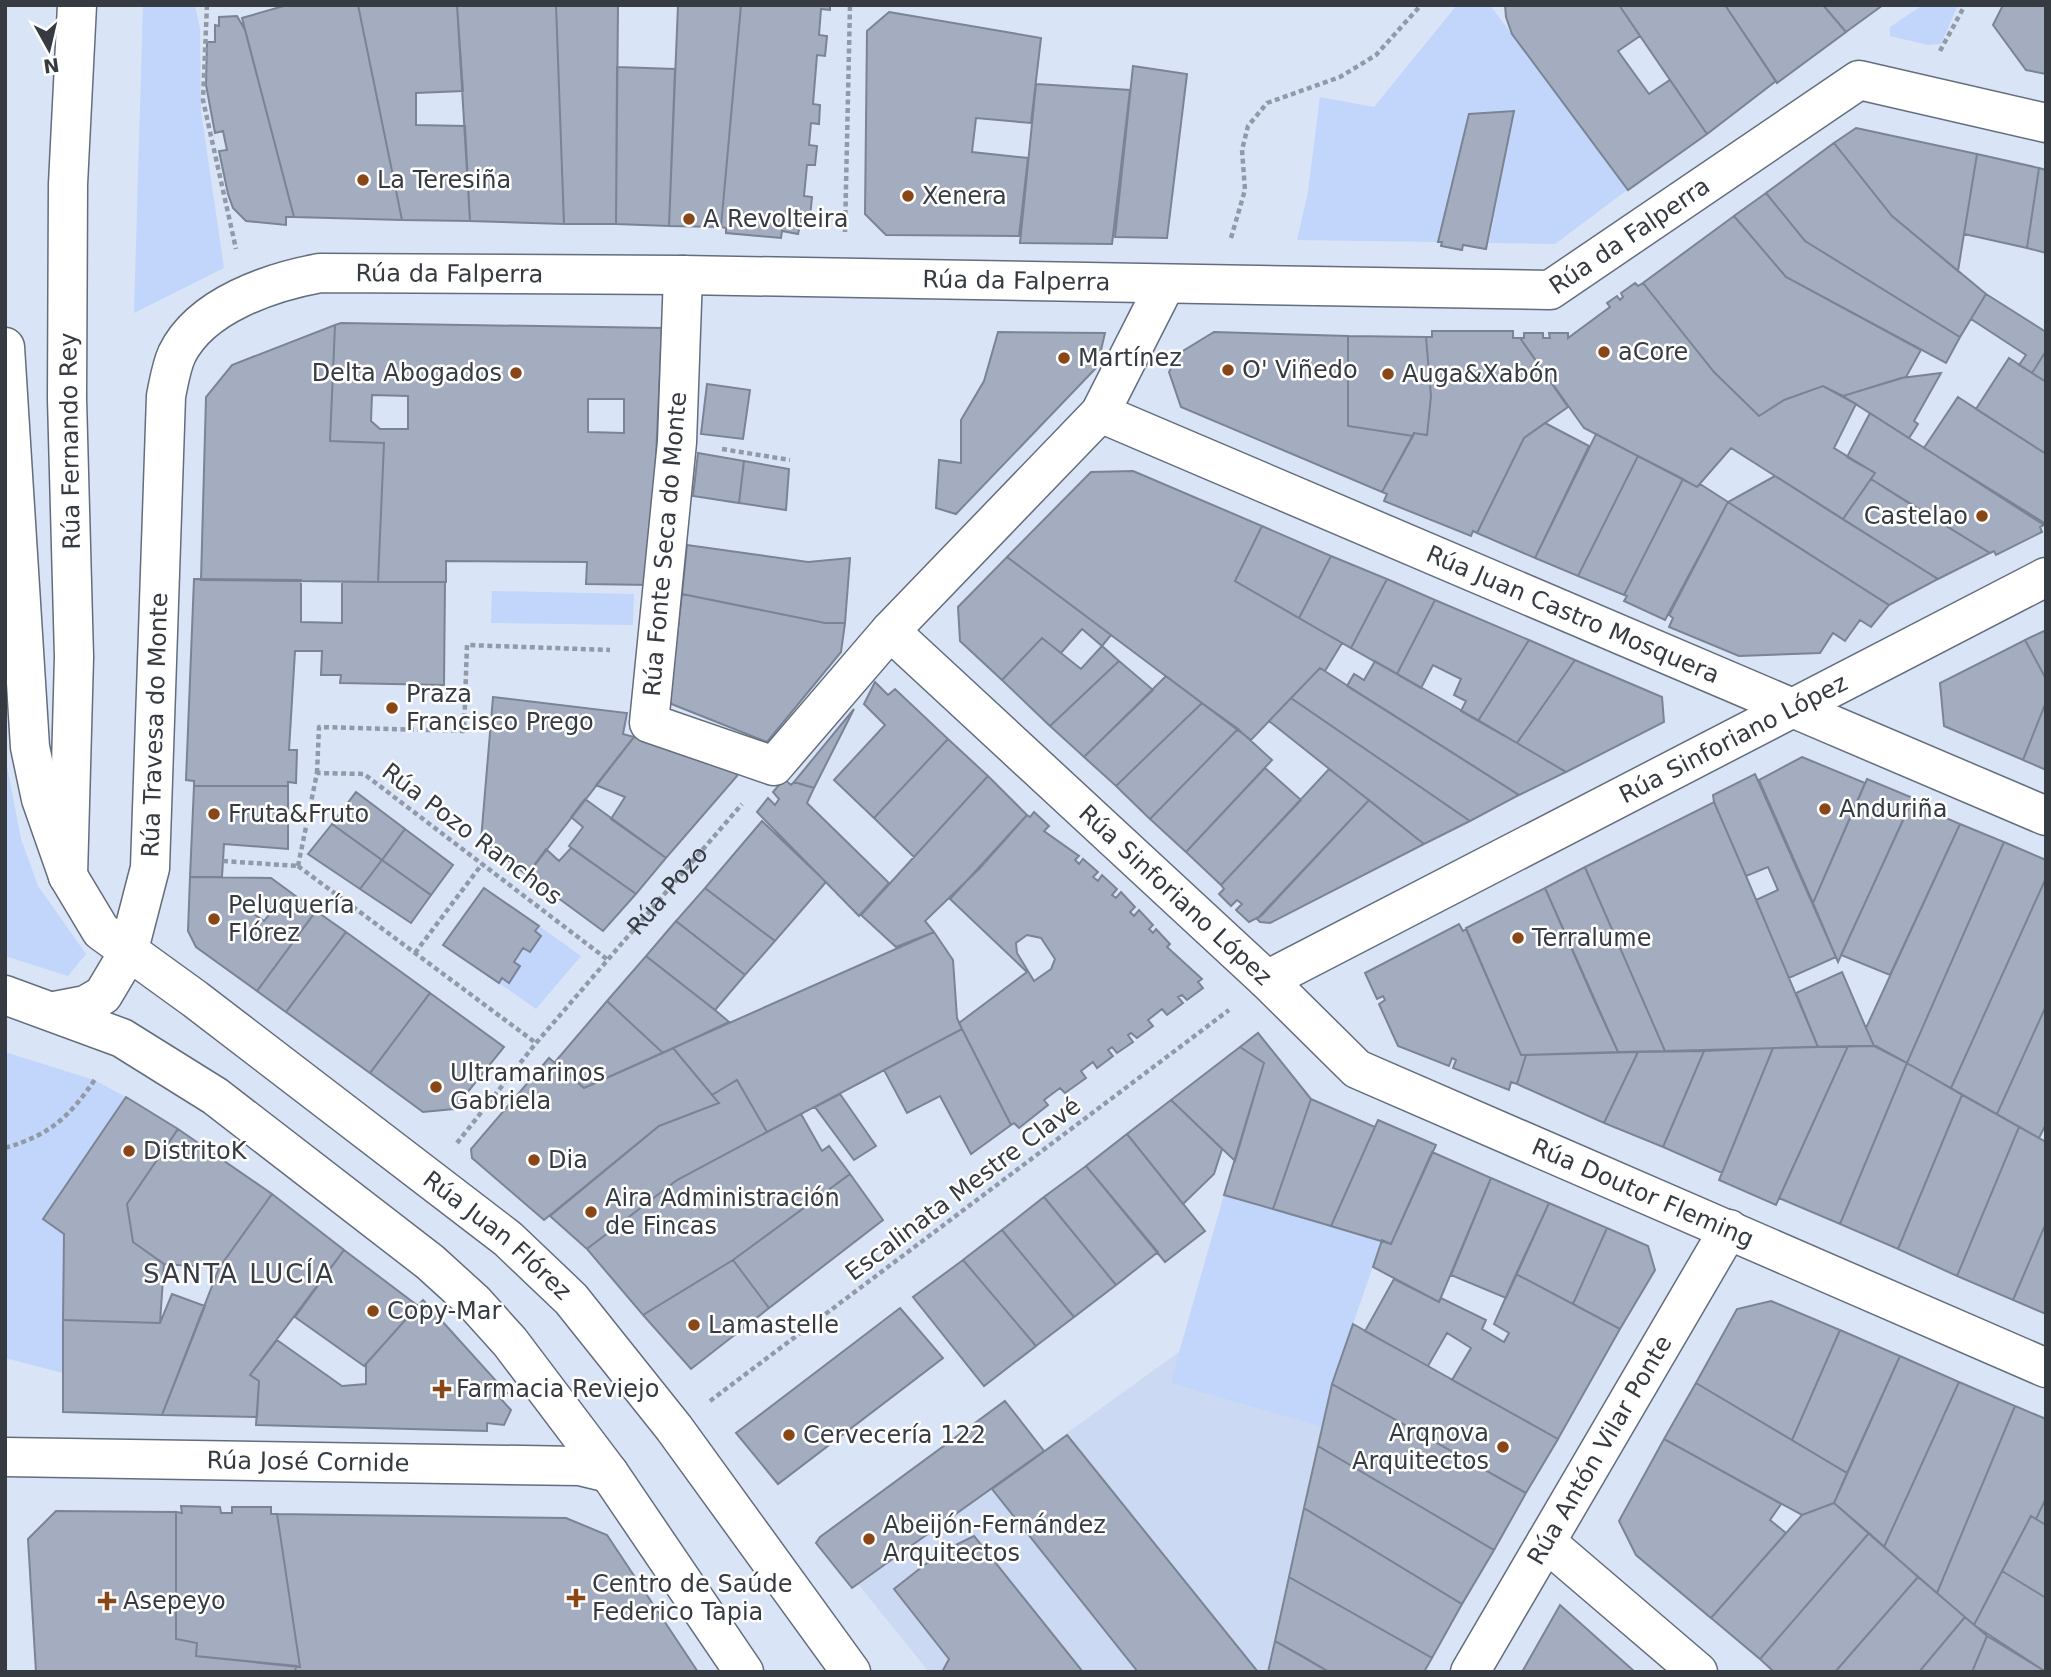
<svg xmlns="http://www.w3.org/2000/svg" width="2051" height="1677" font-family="'DejaVu Sans',sans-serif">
  <rect width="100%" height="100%" fill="#d9e4f7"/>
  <!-- built -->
  <path fill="#cbd9f2" d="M1224,1195l158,45 -50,144 -64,288h-339l-71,-88 321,-232z"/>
  <!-- green -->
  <path fill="#c1d6fa" d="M143,5h52l5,24 1,82 23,157 -90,45z
    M1457,5h33l137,185 -72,54 -66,-1 25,-132 -11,1 -37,19 -28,111 -141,-2 11,-48 12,-95 54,10z
    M1923,5h35l-17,39 -13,1 -38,-9v-9z
    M492,591l142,3 -1,31 -142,-2z
    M5,756l16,83 17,47 48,68 -18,22 -63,-20z
    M539,926l42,30 -45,53 -37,-26z
    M5,1052l89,28 32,17 -83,122 21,15 -1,139 -58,-15z
    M1224,1195l158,45 -50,144 -9,43 -152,-44z"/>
  <!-- building -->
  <path fill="#a3adbf" stroke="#7a8495" stroke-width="2" fill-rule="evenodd" d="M287,5h71l44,215 -108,-3 -52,-199z
    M358,5h99l6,86 -47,2v32l49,1 5,95 -68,-1z
    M457,5h99l8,219 -94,-3z
    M556,5h62l-2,219h-52z
    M678,5h63l-20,222 -52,-1z
    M741,5h89v5l-9,-1 -2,26 8,1 -2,20 -8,-1 -4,49 7,1 -1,19 -8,-1 -2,22 8,1 -2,19h-8l-3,31 8,1 -2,20 -8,-1 -4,18 -16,-3 -1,7 -55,-5v-5l-5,-1z
    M1619,5l21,31 -22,15 31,43 21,-14 37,54 -79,56 -116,-156 -6,-17 -1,-12z
    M1619,5h106l51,76 -69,53z
    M1725,5h98l23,27 -69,51z
    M1823,5h60l-37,27z
    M2003,5h43v69l-20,-4 -33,-45z
    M889,12l152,26 -10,85 -55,-5 -4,34 56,6 -9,78 -133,-1 -21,-21 2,-183z
    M237,16l8,14 49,187h-8v8l-40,-4 -13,-13 -5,-14 -9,-43 8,-1 -4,-19 -8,2 -9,-48 1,-43h8v-17l4,1v-9z
    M1133,66l54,8 -20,164 -52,-1z
    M617,67l58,2 -6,157 -53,-2z
    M1036,84l94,6 -18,154 -92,-1z
    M1514,111l-28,138 -23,-4 -1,5 -21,-4 1,-4h-4l31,-128z
    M1856,128l121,26 -19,117 -66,-55 -58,-73z
    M1834,143l58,73 94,78 -26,43 -155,-96 -39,-48z
    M1977,154l62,14 -12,80 -63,-14z
    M2039,168l7,2v83l-19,-5z
    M1766,193l39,48 155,96 -14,26 -160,-86 -52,-61z
    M1734,216l52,61 135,73 -15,27 -63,19 -20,-10 -39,14 -25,16 -45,-44 -71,-89z
    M1635,283l3,3 5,-3 71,89 45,44 25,-16 39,-14 33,18 -22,44 41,25 -32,46 -112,-71 -34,39 -113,-59 -64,-90h4v-5h19v5h7l-1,-5h19v5l42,-31 -3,-4 10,-7 3,4 3,-3 -2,-4z
    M1986,294l60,38v19l-14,22 -13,-8 7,-10 -55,-36z
    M341,323l321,5 -12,257 -64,-1 1,-22 -141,-1v21h-68l6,-139 -54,-2 5,-116zM372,395l36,1v33h-28l-9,-8zM588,399h36v34l-36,-1z
    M335,325l-5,116 54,2 -6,139 -177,-2 5,-183 26,-32z
    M1432,331h81v7h7l48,69 -44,31 -47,95 -4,-2 -2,5 -87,-35 3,-7 -5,-2 32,-59 13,2 4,-39 -5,-59h6z
    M998,332l107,1 -8,34 -141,147 -20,-6 3,-48 22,3v-43l23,-39z
    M1214,332l134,4v90l65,10 -31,56 -201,-85 -12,-35 9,-18z
    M1348,336l78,1 5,59 -4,39 -13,-2 -1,3 -65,-10z
    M2046,351v31l-14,-9z
    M2009,358l37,24v72l-70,-45z
    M1941,373l-27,48 4,3 -9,14 -66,-42 58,-18z
    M707,384l43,6 -7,49 -42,-5z
    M1958,397l88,57v70l-122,-76z
    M1870,413l174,112 -4,2 2,5 -46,23 -2,-4 -4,2 -119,-74 4,-6 -28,-16z
    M1545,423l44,23 -54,112 -58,-25 47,-95z
    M1596,434l42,22 -60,120 -43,-18z
    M698,453l46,8 -5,42 -46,-7z
    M1638,456l45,23 -59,116 -46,-19z
    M744,461l45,8 -3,41 -47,-7z
    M1133,471l129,55 -27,55 107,62 -17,28 -5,-3 -69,72 -244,-183 84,-85z
    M1775,476l72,46 91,57 -49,26 -161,-103z
    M1683,479l14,8 3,-3 28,18 -63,118 -41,-19 3,-5 -3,-1z
    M1871,479l28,18 91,56 -52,26 -95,-60z
    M1728,502l34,22 127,81 -18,22 -11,-7 -15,21 -12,-8 -13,20 -81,3 -70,-29 4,-9 -4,-3z
    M1262,526l69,30 -32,62 -64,-37z
    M687,545l121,17 42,-4 -5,65h-20l-143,-29z
    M1331,556l56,23 -36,69 -52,-30z
    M1007,557l104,78 -9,11 -20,-17 -21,24 -19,-15 -40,42 -42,-39 -2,-34z
    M194,579l107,1v42l41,1v-41h103l-1,103 -104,-2 1,-8h-20l1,-24h-27l-6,99h8l-1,33 -8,-1v4h-94v-5l-8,-1z
    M1387,579l48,21 -38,74 -46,-26z
    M682,594l143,29h20l-4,29 -74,90 -98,-39z
    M1435,600l94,40 -51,81 -17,-10 5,-10 -12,-6 7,-16 -28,-14 -12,23 -24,-14z
    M2046,630v49l-21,-39z
    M1042,638l39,31 21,-23 17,15 -69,65 -48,-46z
    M1529,640l46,20 -58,83 -39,-22z
    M2025,640l21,39v23l-23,58 -79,-34 -4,-43z
    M1575,660l87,37 2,25 -98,50 -49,-29z
    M1119,661l34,29 -69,67 -34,-31z
    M1375,661l110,63 81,48 -47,23 -172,-109 7,-12 10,6z
    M1320,668l50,32 149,95 -49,26 -179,-123z
    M1166,676l36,27 -86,83 -32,-29z
    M875,682l13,13 7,-6 53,50 -74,79 -40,-38 51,-55 -21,-21z
    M493,697l134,16 -4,21 11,3 -107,138 -46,-35z
    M1291,698l93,64 86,59 -46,23 -155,-123z
    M2046,702v68l-23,-10z
    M1202,703l36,26 -88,90 -34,-33z
    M854,709l-40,79 -20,-6z
    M1238,729l34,31 -86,92 -36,-33z
    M634,737l100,28 3,11 -71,82 -55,-39 14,-22 -29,-12z
    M948,739l40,37 -74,81 -40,-39z
    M1802,757l63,26 -52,120 -54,-123z
    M1265,768l36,32 -80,85 -35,-33z
    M1329,769l40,31 -108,116 -12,6 -13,-12 6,-6 -5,-4 -6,6 -12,-12 5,-5 -3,-4z
    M1755,774l81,183 -47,21 -33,-78 22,-10 -10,-23 -22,9 -32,-74 -1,-7z
    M988,776l39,39 -48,54 -54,52 9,11 -38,15 -35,-32z
    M784,779l7,6 3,-3 20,6 -7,15 82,80 -30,33 -102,-104 11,-14 7,7 4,-6 -6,-7z
    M1867,779l46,19 -75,164 -25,-59z
    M194,786h94v63l-64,-5 -2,33h-32z
    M356,792l49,37 -23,31 -50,-36z
    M585,799l81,59 -30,36 -67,-48 14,-19 -12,-10z
    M1369,800l55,44 -154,79 -10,-1 -3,-3z
    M1714,802l32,74 72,171 -153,4 -78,-179 -2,-5z
    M1911,803l49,21 -70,151 -49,-20z
    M1034,812l15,14 -5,5 35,25 -4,4 4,4 4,-5 15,13 -5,5 5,4 4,-6 15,14 -5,6 4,3 5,-6 14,15 -5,5 4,4 5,-6 14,15 -4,4 4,4 3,-4 14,15 -3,3 35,32 -4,3 5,6 -16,12 -5,-5 -4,2 5,6 -16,12 -5,-6 -14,11 5,6 -16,12 -6,-5 -3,2 5,7 -16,11 -5,-6 -4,3 5,6 -16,12 -4,-6 -12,9 5,7 -21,15 -5,-5 -16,12 4,5 -29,23 -5,-5 -3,2 -52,-102 68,-51 -77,-73 77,-84 3,2zM1027,935l14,3 14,21 -4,10 -17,12 -17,-28 -1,-10z
    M762,821l64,61 -51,59 -70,-53z
    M332,824l50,36 -22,29 -52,-35z
    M1960,824l44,18 -97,221 -33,-17 -8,-18z
    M405,829l48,36 -22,30 -49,-35z
    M2004,842l42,18v18l-95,210 -44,-25z
    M571,848l65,46 -33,37 -76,-56 19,-26 13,12z
    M382,860l49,35 -20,28 -51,-34z
    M1585,867l2,5 78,179 -47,1 -73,-164z
    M190,877l81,1 45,33 -59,80 -61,-44 -8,-16zM256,906l13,9 -5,6 -13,-9z
    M2046,878v128l-49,108 -46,-26z
    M484,888l55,38 -4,5 6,5 -11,16 -7,-4 -9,14 6,4 -11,17 -7,-5 -3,5 -56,-38z
    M705,888l70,53 -30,34 -69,-54z
    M1545,888l50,114 23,50 -97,3 -55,-127z
    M316,911l30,21 -60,80 -29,-21z
    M676,921l69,54 -30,35 -69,-54z
    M1459,924l4,7 3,-2 55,126h5l-9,29 -6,-2 -2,8 -56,-22 3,-8 -4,-2 -3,8 -51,-20 -19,-42 6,-4 -2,-4 -6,3 -12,-26z
    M346,932l84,61 -60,80 -84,-61z
    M934,932l19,28 4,58 5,11 -195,103 -30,-52 -25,15 -39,-47z
    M646,956l69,54 14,12 -66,31 -56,-52z
    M1842,972l24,56 8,18 -56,1 -22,-54z
    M430,993l74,54 -50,62 -31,3 -53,-39z
    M607,1001l56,52 -79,35 -29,-26z
    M2046,1006v118l-7,14 -42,-24z
    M962,1029l49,96 -40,29 -31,-58 -33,17 -23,-43z
    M1258,1033l53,66 -38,110 -49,-14 40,-132 -24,-16z
    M1848,1046l-72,159 -57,-25 54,-132z
    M1848,1046h28l31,17 -67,161 -61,-26z
    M1240,1047l24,16 -29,98 -64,-61z
    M673,1048l46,55 -60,23 -115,94 -72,-62 -1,-9 78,-91 35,30z
    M1773,1048l-51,125 -59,-26 41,-96z
    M1704,1051l-41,96 -59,-24 34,-71z
    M1638,1052l-34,71 -87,-39 9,-29z
    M1907,1063l55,32 -64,154 -58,-25z
    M737,1080l30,52 -90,48 -90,69 -37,-33 109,-90 60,-23 -7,-8z
    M840,1094l36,52 -22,14 -39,-53z
    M1962,1095l57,32 -62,149 -59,-27z
    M126,1097l52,32 -51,75 6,38 31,22 -4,59 -97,-3 1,-86 -21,-15z
    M1311,1099l64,28 -44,99 -58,-17z
    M1171,1100l51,49 -8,25 -31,30 -56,-70z
    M801,1114l21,37 7,-5 21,28 -117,86 -90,55 -56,-66 90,-69z
    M1378,1120l58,25 -45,99 -60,-18z
    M2019,1127l27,15v81l-33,77 -56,-24z
    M178,1129l94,65 -53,74 -55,-4 -31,-22 -6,-38z
    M1127,1134l78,97 -40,31 -79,-96z
    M1432,1152l59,26 -52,124 -66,-35 9,-27 9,4z
    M1086,1166l72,86 -42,33 -72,-88z
    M850,1174l33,46 -114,88 -36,-48z
    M1491,1178l58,25 -43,95 -55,-23z
    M272,1194l72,56 -94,125 9,6 -2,36 -95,-2 57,-147z
    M1044,1197l72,88 -42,32 -72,-87z
    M1549,1203l58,25 -34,76 -57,-30z
    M2046,1223v91l-33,-14z
    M1607,1228l41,18 7,24 -35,59 -47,-25z
    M1002,1230l72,87 -38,29 -73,-86z
    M344,1250l74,56 -54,60 -69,-49z
    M733,1260l36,48 -78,61 -48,-54z
    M963,1260l73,86 -52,40 -71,-89z
    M1516,1274l104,55 -62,110 -106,-59 19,-32 -24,-15 -19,33 -63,-35 29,-52 45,23 2,-4 45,22 -4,9 22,13 5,-9 -15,-9z
    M172,1294l33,12 -43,109 -99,-3v-92l97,3z
    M423,1300l84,93 -7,5 11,12 -7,15 -17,-2v8l-231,-6 3,-44 -9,-6 27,-35 65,46 24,-2v-20z
    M1771,1301l69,29 -48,110 -96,-57 41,-74z
    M900,1308l43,50 -165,126 -42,-51z
    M1353,1324l205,115 -32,54 -194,-109z
    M1840,1330l60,26 -53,117 -55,-33z
    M1900,1356l59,26 -75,165 -50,-44z
    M1959,1382l56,24 -78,187 -53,-46z
    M1696,1383l151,90 -13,30 -32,12 -138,-76z
    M1332,1384l194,109 -32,57 -176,-104z
    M1005,1401l39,50 -192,137 -36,-45 4,-6z
    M2015,1406l31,13v79l-10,21 -5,-3 -57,109 -37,-32z
    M1067,1435l191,237h-120l-146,-183z
    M1664,1439l117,65 -11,16 16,13 -75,85 -75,-63 -17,-34z
    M1318,1446l176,104 -32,54 -158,-96z
    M2046,1498v27l-10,-6z
    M1834,1503l35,30 -109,126 -49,-41 91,-103z
    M181,1506l39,1 1,6h11v-6h39v7h6l23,153 -104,-11 1,-13 -21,-4v-127l6,1z
    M1304,1508l158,96 -30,54 -143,-81z
    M56,1511l120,1v127l21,4 -1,13 100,10 -1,6h-259l-8,-133z
    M277,1514l289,4 41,17 91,137h-403l1,-6 4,1z
    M2031,1516l15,9v73l-44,-27z
    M1869,1533l49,44 -83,95h-61l-14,-13z
    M974,1536l109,136h-141l7,-13 -55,-70 47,-37z
    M2002,1571l44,27v74l-72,-47z
    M1289,1577l143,81 -8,14h-95l-54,-31z
    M1918,1577l47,40 -46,55h-84z
    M1560,1605l75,67h-113z
    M1965,1617l22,19 -15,36h-53z
    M1987,1636l5,3 54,33h-74z
    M1275,1641l29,16 25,15h-61z"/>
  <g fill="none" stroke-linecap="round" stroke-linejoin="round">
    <!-- street casing -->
    <g stroke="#636d7d" stroke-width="41">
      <g id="street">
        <path d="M683,275l-6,167 -28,281 125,43 116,-135"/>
        <path id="s2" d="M1165,285l-65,128 -210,218 377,349 90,89 689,299"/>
        <path id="s3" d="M1100,413l946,403"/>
        <path d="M68,876l6,-219 -7,-258 1,-215 9,-179"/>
        <path id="s4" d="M1267,980l779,-403"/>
        <path d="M5,995l117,43 93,58 215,166 44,40 36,40 99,131 135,199"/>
        <path id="s5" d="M55,1011l31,-6 17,-10 25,-42 22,-85 16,-472c3,-14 5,-29 11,-42 24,-49 94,-72 143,-81l363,2 867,15 309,-210 187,43"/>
        <path id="s6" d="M5,1457l575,9 29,7"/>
        <path d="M1546,1542l152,130"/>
        <path id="s7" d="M1470,1672l259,-443"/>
      </g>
    </g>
    <!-- secondary casing -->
    <g stroke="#636d7d" stroke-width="41">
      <g id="secondary">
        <path id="s8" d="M68,876l33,55 94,68 313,240 63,60 103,129 177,244"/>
      </g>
    </g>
    <!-- highway casing -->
    <g stroke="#636d7d" stroke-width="41">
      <path id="highway" d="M5,347l25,400 11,52 27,77"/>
    </g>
    <!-- path -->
    <g stroke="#929aa7" stroke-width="4.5" stroke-dasharray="5 3.5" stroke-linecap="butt">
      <path d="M207,5l-4,95 33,149"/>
      <path d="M1940,51l25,-46"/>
      <path d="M845,232l5,-227"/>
      <path d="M1231,238l14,-48 -3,-40 6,-24 19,-23 73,-26 36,-22 45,-50"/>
      <path d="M722,449l68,11"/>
      <path d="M317,773l2,-46 145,4 3,-86 143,5"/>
      <path d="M223,861l75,5"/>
      <path d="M298,866l19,-93 47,1 244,186"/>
      <path d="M298,866l238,177"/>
      <path d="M415,953l67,-89"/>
      <path id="s1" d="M457,1143l79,-100 206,-239"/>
      <path d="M5,1148c47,-14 64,-31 91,-70"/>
      <path d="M710,1401l519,-391"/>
    </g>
    <!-- street -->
    <use href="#street" stroke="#fff" stroke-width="38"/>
    <!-- secondary -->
    <use href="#secondary" stroke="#fff" stroke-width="38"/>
    <!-- highway -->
    <use href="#highway" stroke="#fff" stroke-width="38"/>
  </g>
  <!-- markers -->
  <g fill="#894617" stroke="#fff" stroke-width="2.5">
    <circle cx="363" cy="180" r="7"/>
    <circle cx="908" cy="196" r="7"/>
    <circle cx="689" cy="219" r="7"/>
    <circle cx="1604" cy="352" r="7"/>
    <circle cx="1064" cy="358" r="7"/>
    <circle cx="1228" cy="370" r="7"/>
    <circle cx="516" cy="373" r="7"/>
    <circle cx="1388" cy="374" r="7"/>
    <circle cx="1982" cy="516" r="7"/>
    <circle cx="392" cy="708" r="7"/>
    <circle cx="1825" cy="809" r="7"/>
    <circle cx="214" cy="814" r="7"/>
    <circle cx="214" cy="919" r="7"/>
    <circle cx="1518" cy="938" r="7"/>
    <circle cx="436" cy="1087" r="7"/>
    <circle cx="129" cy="1151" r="7"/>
    <circle cx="534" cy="1160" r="7"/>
    <circle cx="591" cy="1212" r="7"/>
    <circle cx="373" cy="1311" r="7"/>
    <circle cx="694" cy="1325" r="7"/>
    <path d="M438.5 1378.5h7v7h7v7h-7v7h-7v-7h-7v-7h7z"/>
    <circle cx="789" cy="1435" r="7"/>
    <circle cx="1503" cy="1447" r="7"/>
    <circle cx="869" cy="1539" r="7"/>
    <path d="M572.5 1587.5h7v7h7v7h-7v7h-7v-7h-7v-7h7z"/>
    <path d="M103.5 1590.5h7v7h7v7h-7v7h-7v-7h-7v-7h7z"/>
  </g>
  <g text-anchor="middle" stroke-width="5" stroke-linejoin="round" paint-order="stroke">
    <!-- poi labels -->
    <g font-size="24" fill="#363a41" stroke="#fff" text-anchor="start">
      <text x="377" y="188">La Teresiña</text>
      <text x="922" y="204">Xenera</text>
      <text x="703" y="227">A Revolteira</text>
      <text x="1618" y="360">aCore</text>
      <text x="1078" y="366">Martínez</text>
      <text x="1242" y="378">O' Viñedo</text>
      <text x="502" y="381" text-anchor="end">Delta Abogados</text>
      <text x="1402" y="382">Auga&amp;Xabón</text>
      <text x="1968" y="524" text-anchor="end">Castelao</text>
      <text x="406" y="702">Praza<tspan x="406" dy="28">Francisco Prego</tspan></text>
      <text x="1839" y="817">Anduriña</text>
      <text x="228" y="822">Fruta&amp;Fruto</text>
      <text x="228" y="913">Peluquería<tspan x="228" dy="28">Flórez</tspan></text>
      <text x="1532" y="946">Terralume</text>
      <text x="450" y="1081">Ultramarinos<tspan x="450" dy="28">Gabriela</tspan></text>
      <text x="143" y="1159">DistritoK</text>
      <text x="548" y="1168">Dia</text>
      <text x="605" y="1206">Aira Administración<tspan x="605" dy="28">de Fincas</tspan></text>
      <text x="387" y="1319">Copy-Mar</text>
      <text x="708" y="1333">Lamastelle</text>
      <text x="456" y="1397">Farmacia Reviejo</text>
      <text x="1489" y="1441" text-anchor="end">Arqnova<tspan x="1489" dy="28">Arquitectos</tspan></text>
      <text x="803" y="1443">Cervecería 122</text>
      <text x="883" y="1533">Abeijón-Fernández<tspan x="883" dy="28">Arquitectos</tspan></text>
      <text x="592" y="1592">Centro de Saúde<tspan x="592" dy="28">Federico Tapia</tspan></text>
      <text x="123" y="1609">Asepeyo</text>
    </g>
    <!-- street labels -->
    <g font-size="24" fill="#363a41" stroke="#fff">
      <text dy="8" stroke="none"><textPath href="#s5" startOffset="2200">Rúa da Falperra</textPath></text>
      <text dy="8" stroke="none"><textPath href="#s5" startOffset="1003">Rúa da Falperra</textPath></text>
      <text dy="8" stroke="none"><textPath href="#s5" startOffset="1570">Rúa da Falperra</textPath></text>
      <text transform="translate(70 441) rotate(-91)" y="8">Rúa Fernando Rey</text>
      <text transform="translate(665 544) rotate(-85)" y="8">Rúa Fonte Seca do Monte</text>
      <text dy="8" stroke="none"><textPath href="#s3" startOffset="514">Rúa Juan Castro Mosquera</textPath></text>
      <text dy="8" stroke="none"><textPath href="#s5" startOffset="331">Rúa Travesa do Monte</textPath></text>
      <text dy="8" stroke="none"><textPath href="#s4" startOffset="525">Rúa Sinforiano López</textPath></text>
      <text transform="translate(472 834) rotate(37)" y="8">Rúa Pozo Ranchos</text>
      <text dy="8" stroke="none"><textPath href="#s2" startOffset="835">Rúa Sinforiano López</textPath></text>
      <text dy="8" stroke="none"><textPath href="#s1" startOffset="329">Rúa Pozo</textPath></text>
      <text transform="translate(963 1189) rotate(-37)" y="8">Escalinata Mestre Clavé</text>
      <text dy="8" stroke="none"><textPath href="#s2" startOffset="1398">Rúa Doutor Fleming</textPath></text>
      <text dy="8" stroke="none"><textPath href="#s8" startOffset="564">Rúa Juan Flórez</textPath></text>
      <text dy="8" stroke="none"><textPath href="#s7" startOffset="257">Rúa Antón Vilar Ponte</textPath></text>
      <text dy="8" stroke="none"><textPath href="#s6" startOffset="303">Rúa José Cornide</textPath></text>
    </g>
    <!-- neighbourhood labels -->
    <g font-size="26" letter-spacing="2" fill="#363a41" stroke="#fff">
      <text x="239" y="1283">SANTA LUCÍA</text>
    </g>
  </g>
  <!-- border -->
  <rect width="2051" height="1677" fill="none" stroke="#363a41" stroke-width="14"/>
  <!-- north arrow -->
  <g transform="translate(49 49) rotate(172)" stroke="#ffffff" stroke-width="5" paint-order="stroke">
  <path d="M0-5L12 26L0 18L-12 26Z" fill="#363a41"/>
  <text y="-10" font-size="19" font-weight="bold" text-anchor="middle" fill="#363a41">N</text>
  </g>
</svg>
